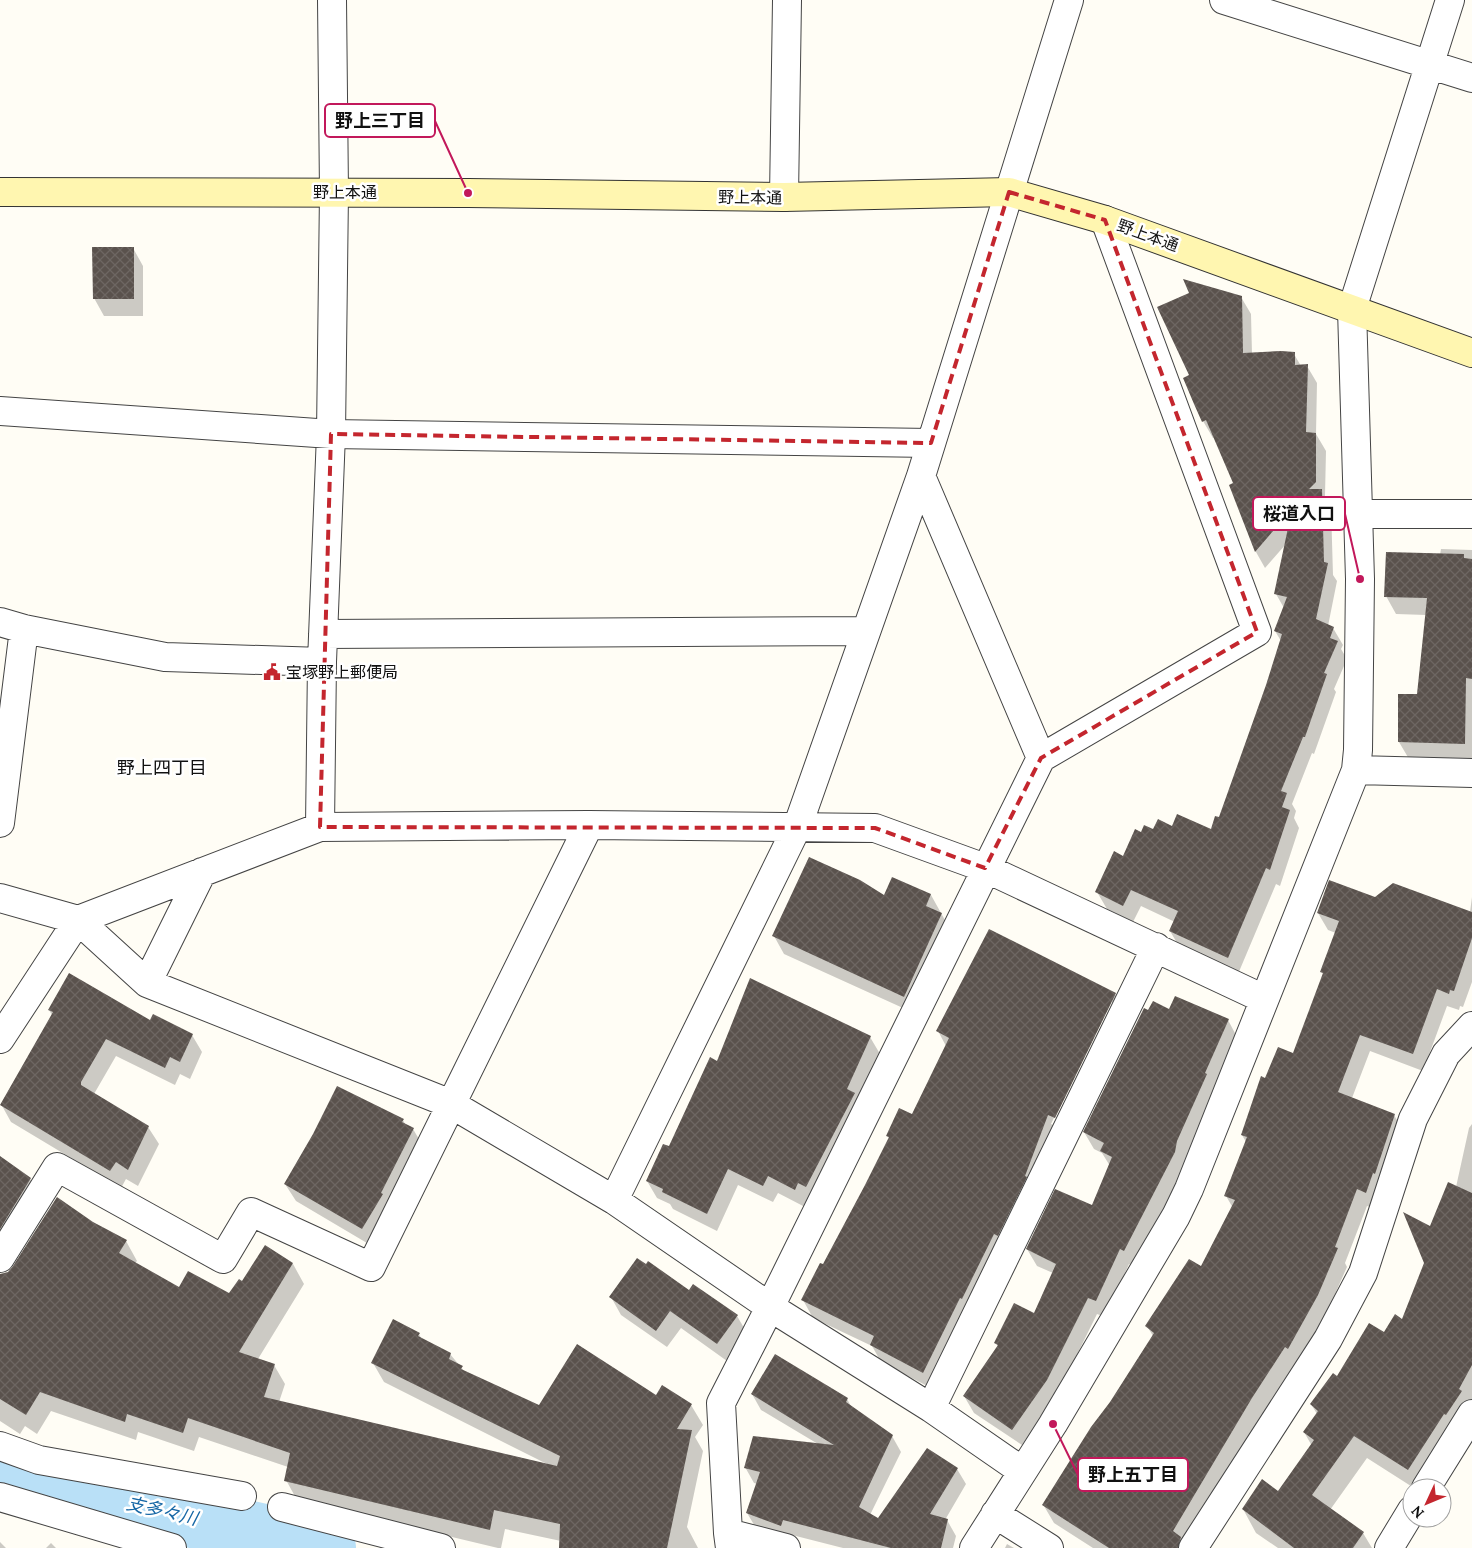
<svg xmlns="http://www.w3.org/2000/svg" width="1472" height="1548" font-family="Lora,'Noto Sans JP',serif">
  <defs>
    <pattern id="building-cross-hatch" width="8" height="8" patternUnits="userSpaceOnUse" patternTransform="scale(1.25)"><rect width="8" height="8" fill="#5a524d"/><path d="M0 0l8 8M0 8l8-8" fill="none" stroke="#6d6662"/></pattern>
  </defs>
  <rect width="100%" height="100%" fill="#fffdf5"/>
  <!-- shadow -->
  <path fill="#0003" fill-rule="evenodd" d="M133,248l10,18v50h-39l-10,-18z
    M1241,297l10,17 1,40h42l7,12h6l10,17 -1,51 10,17 -1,45 6,11 2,68 4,6 -9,45 5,2 10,17 -2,4 6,10 -13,30 2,3 -22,62 -2,-1 -20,51 4,7 -2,7 5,10 -19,58 -4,-2 -38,90 -58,-26 -10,-17 5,-9 -34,-16 -8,16 -26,-13 -10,-17 44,-58 32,-7 38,3 9,-11 47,-133 14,-45 -6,-10 9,-23 -8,-14 10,-50 -21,24 -9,-16 -25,-67 3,-1 -19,-47 -2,1 -10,-17 -12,-45z
    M1441,549l31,1v211l-63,-2 -10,-17 19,-46 8,-81 -30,-1 -10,-18 54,-41z
    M893,878l38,17 20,36 -37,82 -130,-59 -10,-18 111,-39z
    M1472,897v85l-9,25 -3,-1 -1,4 -12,-4 -24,65 -53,-20 -18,47 42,17 10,17 -28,77 -9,-3 -22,57 2,4 -20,45 -29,53 -3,-1 -73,115 -40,69h-89l-39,-25 -10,-17 109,-170 -6,-10 55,-58 31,-60 -7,-12 20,-54 -4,-7 24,-56 28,-24 30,-79 -2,-4 14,-39 -8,-3 -10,-17 57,-15 95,14z
    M1115,994l10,18 -192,377 -52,-27 -9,-16 -59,-28 -10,-18 21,-34 66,-127 -3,-3 25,-20 34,-70 -8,-15zM1110,1002h3l-60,123 -2,-1z
    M49,1010l102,12 41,13 10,17 -12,27 -10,-5 -5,11 -59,-29 -22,38 54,33 11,17 -21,42 -12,-7 -5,9 -110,-66 -10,-18 51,-89z
    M1170,1011l58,9 9,17 -51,121 -2,11 -50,98 -5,-3 -24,53 -8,-3 -41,83 -34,48 -48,-32 -10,-17 34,-49 -2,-4 38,-28 19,-42 -16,-7 -10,-17 65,-42 18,-41 -8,-13 -8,-4 -10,-17 64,-120z
    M870,1037l10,17 -75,153 -27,-14 -5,9 -35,-17 -21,46 -44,-22 -3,-5 -13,-6 -10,-17 22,-33 49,-86z
    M403,1120l3,6 7,3 10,17 -51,100 -76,-45 -11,-17z
    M1472,1124v295l-58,69 -47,-30 -37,52 33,23 9,15h-94l-22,-15 -13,-24 35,-17 34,-46 -8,-14 13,-18 -6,-10 73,-70 19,-13 22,-58 5,-35 26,-41 13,-59z
    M0,1158l30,21 12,20 -42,66z
    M93,1224l33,17 11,20 -2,2 45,26 50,6 12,-12 23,-36 28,17 11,20 -46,75 16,6 11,19 -6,18 270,63 -165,-83 -11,-19 46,-29 3,6 28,14 15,18 74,34 117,-9 7,-10 28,18 12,20 -8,12 8,14 -16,76 11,21h-137v-7l-56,-12 -4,19h-3l-201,-48 -11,-20 2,-13 -89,-30 -5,14 -56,-19 -2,8 -85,-29 -14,23 -12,-8 -5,8 -20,-13v-146l7,-2z
    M690,1291l47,25 10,17 -20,28 -46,-33 -14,19 -46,-32 -10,-18z
    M752,1394l95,5 5,9 40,28 9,16 -31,63 9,5 78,-51 9,15 -21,36h2l9,16 -3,12h-110l-51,-13 -2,6 -34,-13 -9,-15 10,-29 -3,-1 -9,-16 73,-23 -57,-34z
    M0,1542l6,6h-6z
    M51,1543l5,5h-10z
    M1007,1544l7,4h-9z"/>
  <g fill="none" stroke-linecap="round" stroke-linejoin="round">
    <!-- river -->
    <path stroke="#b9e0f7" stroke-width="60" d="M0,1464l86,30 240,54"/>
  </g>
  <!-- building -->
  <path fill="url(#building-cross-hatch)" d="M92,247h42v52h-41z
    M1183,279l59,17 1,57 38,-2 14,1v13l13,-1 -2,68 10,1v49l-7,7h13l2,73 4,1 -12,56 18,8 -4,11 8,3 -14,32 3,1 -22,63h-2l-22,54 6,2 -5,14 8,3 -20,60 -4,-2 -38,90 -59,-27 9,-20 -47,-21 -8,16 -28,-14 19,-41 9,5 12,-27 6,3 3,-7 9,4 5,-10 14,7 5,-12 34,15 4,-13 4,1 47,-132 16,-51 -8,-3 13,-34 -13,-3 18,-85 -37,43 -26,-67 4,-2 -27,-63 -4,2 -8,-18 -11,-26 6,-3 -32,-68 32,-14z
    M1386,552l78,2v4l8,1v120l-6,-1 -1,66 -67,-2v-48h19l10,-96 -43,-1z
    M809,857l51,23 24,15 8,-18 39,17 -5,12 16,7 -38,84 -132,-61z
    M1329,880l46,17 18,-14 79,29v26l-18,53 -4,-1 -1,4 -12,-5 -24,65 -53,-19 -22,57 57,22 -20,60 -2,-1 -7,20 -9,-4 -22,58 3,1 -20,47 -30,54 -3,-2 -33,51 -79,133 8,6 -3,11h-69l-67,-43 49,-78 19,-25 44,-69 -9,-7 44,-67 12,7 34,-66 -11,-4 23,-59 -6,-2 20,-59 4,2 13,-31 15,6 30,-80 -3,-1 19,-51 -22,-8z
    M989,929l127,64 -61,125 -7,-3 -23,61 2,1 -29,59 -4,-2 -32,65 -2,-1 -37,75 -53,-28 4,-9 -73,-36 19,-37 3,1 42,-79 24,-48 -3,-1 13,-28 13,6 37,-76 -13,-7z
    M69,973l81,47 3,-6 40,20 -13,28 -10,-5 -5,11 -59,-29 -25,43v3l68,41 -21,44 -12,-8 -6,9 -110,-66 53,-93 -5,-2z
    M750,978l121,58 -24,53 8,4 -49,94 -8,-4 -3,7 -27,-14 -5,10 -35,-17 -21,45 -45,-22 1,-3 -17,-8 17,-37 6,2 41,-89 7,4z
    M1175,996l54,23 -24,54 2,1 -30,67 -2,11 -51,99 -4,-2 -24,52 -8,-3 -41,82 -35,50 -49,-34 35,-51 -4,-2 20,-40 20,10 22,-49 -30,-15 29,-60 37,16 20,-48 -12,-6 4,-8 -21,-11 61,-124 4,2 5,-9 16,8z
    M337,1086l67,33 -2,3 12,6 -33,65 2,1 -21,35 -78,-45 29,-50z
    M0,1156l31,22 -31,51z
    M1448,1182l24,11v172l-13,24 3,2 -16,24 -2,-1 -36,56 -54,-34 -42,59 52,37 -11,16h-59l-52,-39 20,-30 16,12 36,-51 -11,-8 15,-21 -8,-7 23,-31 4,3 32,-53 15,9 11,-18 7,5 22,-56 -21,-51 27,14z
    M57,1197l36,25 34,18 -8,13 60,34 9,-16 41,22 10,-14 3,2 23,-36 28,18 -54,89 36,12 -11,33 293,69 3,-10 -189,-93 22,-44 27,14 -2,3 33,17 -2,6 14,7 -2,3 78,36 38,-61 79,51 6,-10 30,19 -15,25 15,1 -25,118h-108l1,-24 -66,-14 -4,20 -206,-49 6,-28 -102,-35 -5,15 -56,-19 -2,8 -85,-30 -14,23 -26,-16v-125l8,-2 5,-6z
    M637,1258l9,6 2,-3 41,29 4,-6 45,31 -21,29 -47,-33 -14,20 -47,-34z
    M775,1354l73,44 -2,4 47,33 -34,72 19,11 49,-70 31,20 -28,46 18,5 -7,29h-50l-108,-28 -2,6 -35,-13 14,-41 -16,-4 9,-32 81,9 -83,-51z"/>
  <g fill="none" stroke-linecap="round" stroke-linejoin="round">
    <!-- street casing -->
    <g stroke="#444" stroke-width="30">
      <path id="street" d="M1224,0l248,78
        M784,197l3,-197
        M0,411l331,23 600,9
        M1358,514h114
        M0,622l24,7 141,28 157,5
        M323,634l542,-3
        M1041,758l216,-126 -152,-412
        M1356,770l116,3
        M0,823l24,-194
        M320,827l2,-165 9,-228 3,-242 -2,-192
        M0,898l78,22 242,-93 269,-2 286,3 110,40 279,131
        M147,983l55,-111
        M0,1039l78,-119 69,63 304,121 163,96 156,107 161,101 225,-461
        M614,1200l184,-375 123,-349 148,-476
        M0,1258l57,-91 166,92 28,-47 120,55 218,-442
        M931,1408l91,63
        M0,1446l39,14 203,36
        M1426,1488l46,-74
        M0,1497l172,51
        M282,1507l159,41
        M995,1514l54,34
        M728,1533l-7,-130 49,-96 271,-549 -120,-282
        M730,1548l-2,-15 58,15
        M974,1548l79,-124 123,-208 13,-27 167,-419 2,-20 2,-171 -8,-270 98,-309
        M1193,1548l135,-209 35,-66 50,-154 33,-65 26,-28
        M1389,1548l23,-38"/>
    </g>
    <!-- secondary casing -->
    <g stroke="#333" stroke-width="30">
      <path id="secondary" d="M0,192l468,1 316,4 225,-5 96,28 367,133"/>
    </g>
    <!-- street -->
    <use href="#street" stroke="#fff" stroke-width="28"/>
    <!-- secondary -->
    <use href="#secondary" stroke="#fff6b0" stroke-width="28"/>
  </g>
  <!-- marked area -->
  <path fill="none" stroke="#c4262e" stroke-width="4" stroke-dasharray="10 6" stroke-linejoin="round" d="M1009,192l96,28 152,412 -216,126 -56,110 -110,-40 -555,-1 11,-393 600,9z"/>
  <!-- icons -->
  <defs>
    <g id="civic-bare" transform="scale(1.35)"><path d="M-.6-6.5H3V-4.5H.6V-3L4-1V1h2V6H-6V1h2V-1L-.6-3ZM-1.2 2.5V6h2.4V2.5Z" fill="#c4262e" stroke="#fff" stroke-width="2.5" paint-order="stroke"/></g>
  </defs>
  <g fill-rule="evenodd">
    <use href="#civic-bare" x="272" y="672"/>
  </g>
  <g text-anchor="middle" stroke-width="5" stroke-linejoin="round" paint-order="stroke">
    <!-- street labels -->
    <g font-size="16" fill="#111" stroke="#fff">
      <text x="345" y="198">野上本通</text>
      <text transform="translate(750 197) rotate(1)" y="6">野上本通</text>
      <text transform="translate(1148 235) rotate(20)" y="6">野上本通</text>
    </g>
    <!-- poi labels -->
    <g font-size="16" fill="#111" stroke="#fff" text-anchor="start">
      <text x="286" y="678">宝塚野上郵便局</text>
    </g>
    <!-- neighbourhood labels -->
    <g font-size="18" fill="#111" stroke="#fff">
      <text x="162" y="774">野上四丁目</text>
    </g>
    <!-- water labels -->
    <g font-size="18" font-style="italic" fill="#1768a6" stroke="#fff">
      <text transform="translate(162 1511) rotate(13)" y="6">支多々川</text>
    </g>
  </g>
  <!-- callouts -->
  <path fill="none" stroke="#c2185b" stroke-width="2" d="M468 193L435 121M1360 579L1345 514M1053 1424L1078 1475"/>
  <g fill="#c2185b" stroke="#fff" stroke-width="2">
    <circle cx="468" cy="193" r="5"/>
    <circle cx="1360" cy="579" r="5"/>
    <circle cx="1053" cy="1424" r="5"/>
  </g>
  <g fill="#fff" stroke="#c2185b" stroke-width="2">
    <rect x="325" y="104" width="110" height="33" rx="5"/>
    <rect x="1253" y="497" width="92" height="33" rx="5"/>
    <rect x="1078" y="1458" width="110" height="33" rx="5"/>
  </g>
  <g font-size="18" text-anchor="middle" font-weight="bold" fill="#111">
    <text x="380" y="127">野上三丁目</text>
    <text x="1299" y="520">桜道入口</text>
    <text x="1133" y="1481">野上五丁目</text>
  </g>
  <!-- north arrow -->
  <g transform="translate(1427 1503) rotate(226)"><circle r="24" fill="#ffffff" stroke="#a0a0a0"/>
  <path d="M0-4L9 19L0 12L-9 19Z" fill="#c4262e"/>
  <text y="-8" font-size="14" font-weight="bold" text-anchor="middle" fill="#111111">N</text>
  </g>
</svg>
